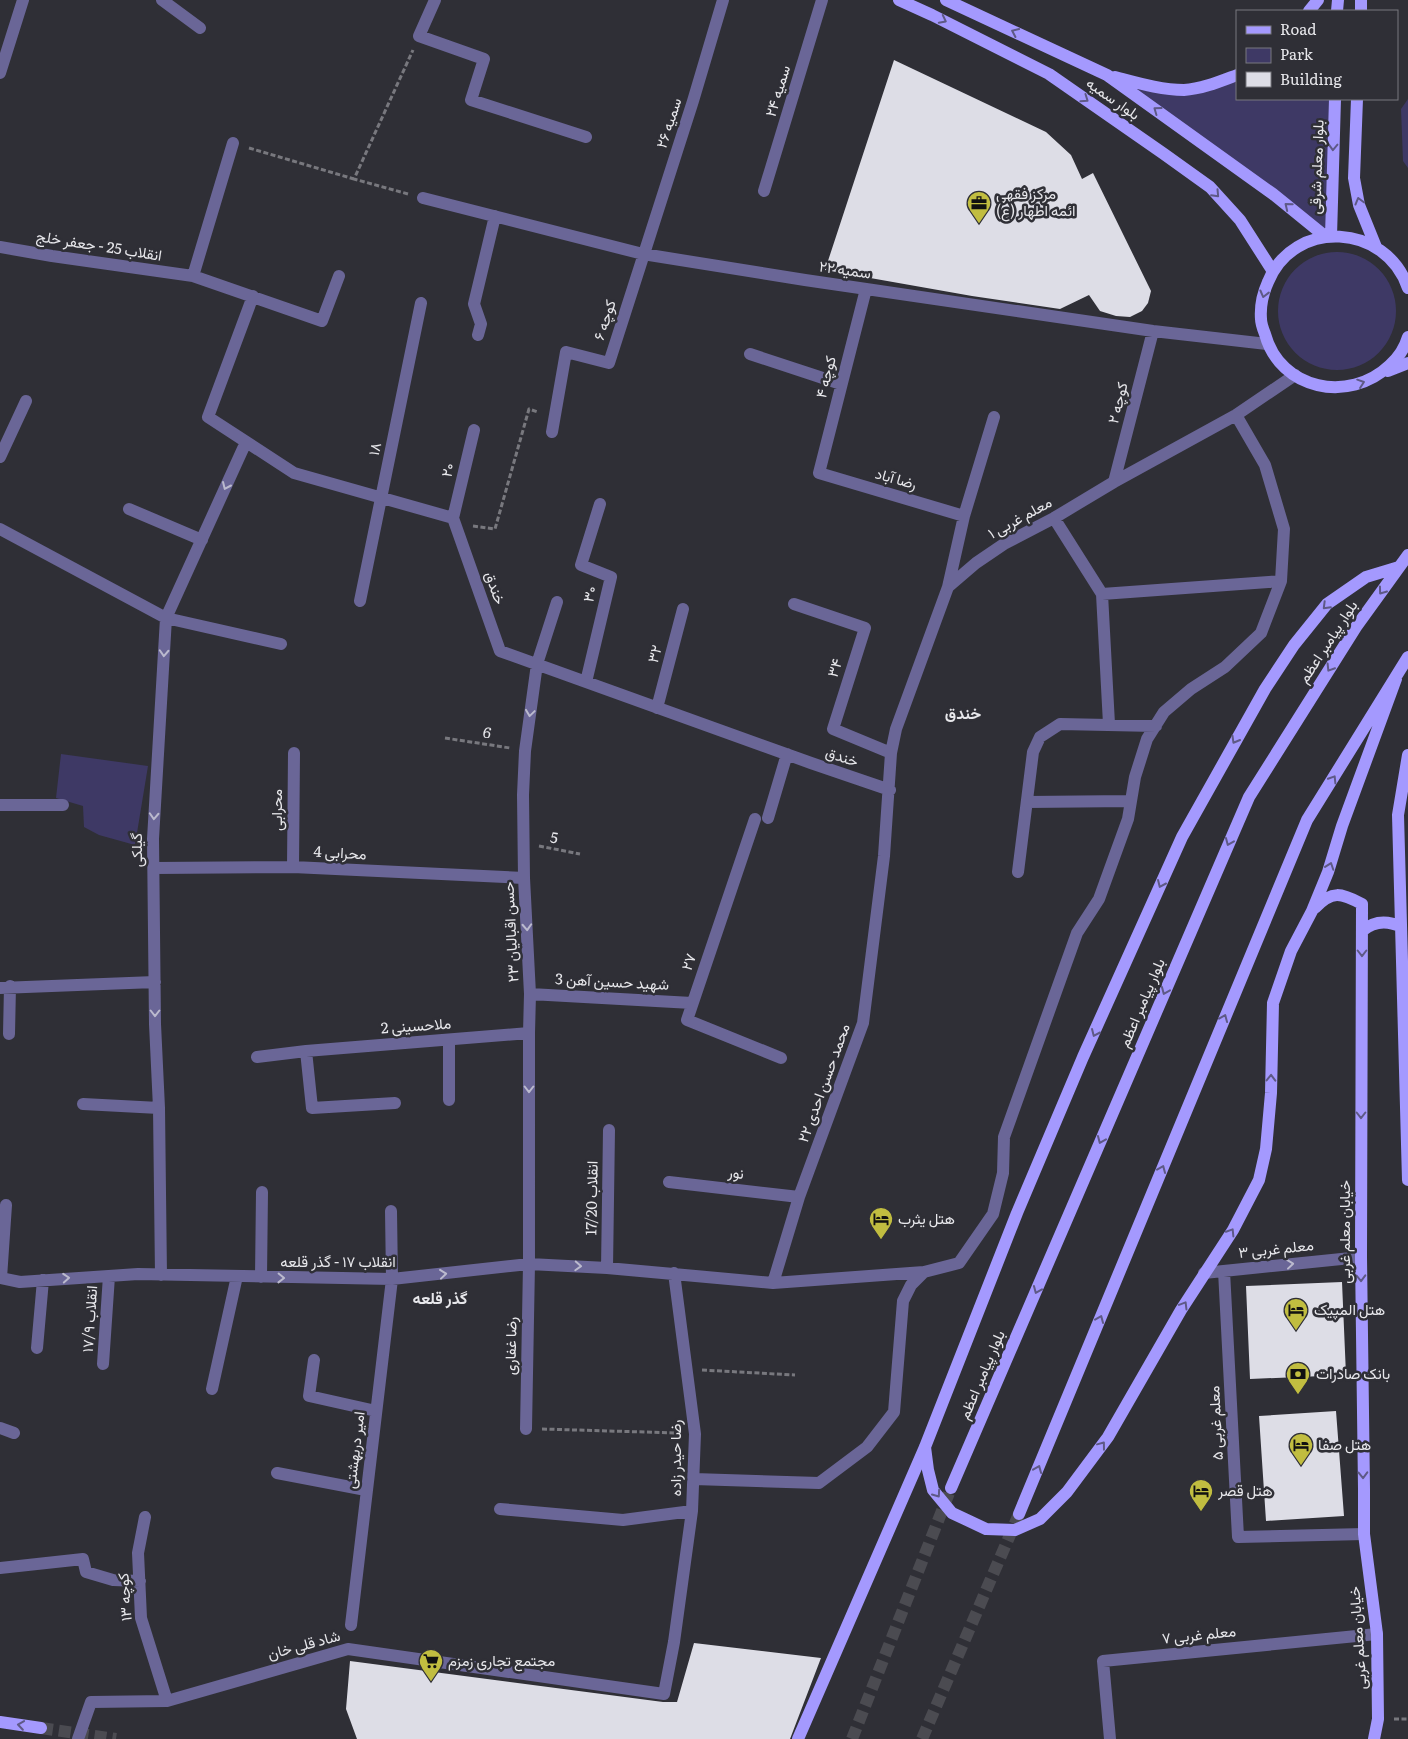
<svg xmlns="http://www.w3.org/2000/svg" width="1408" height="1739" font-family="Literata,Vazirmatn,serif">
  <rect width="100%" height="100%" fill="#2f2f36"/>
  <!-- green -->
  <path fill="#3e3965" d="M1107,75l78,15 52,-15v24h96l-5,136z
    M1408,99v69l-5,-7 -2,-52z
    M1278 311a59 59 0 1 1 118 0a59 59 0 1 1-118 0Z
    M61,754l87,12 -13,79 -36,-10 -15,-8 -1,-21 -27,-8z"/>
  <!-- building -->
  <path fill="#dddde6" d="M894,60l152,72 25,23 11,24 11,-6 58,118 -3,12 -6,8 -12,6 -14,-1 -16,-5 -11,-16 -29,14 -88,-13 -147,-26z
    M1342,1282l4,93 -96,4 -4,-93z
    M1336,1411l8,105 -78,5 -7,-105z
    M694,1643l127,15 -31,81h-433l-11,-30 4,-48 313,41h14z"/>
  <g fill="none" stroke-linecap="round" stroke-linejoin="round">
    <!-- major-tunnel -->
    <path stroke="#4b4b51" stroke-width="12" stroke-dasharray="12 6" stroke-linecap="butt" d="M41,1728l75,11
      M852,1739l99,-251
      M922,1739l97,-225"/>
    <!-- path -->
    <path stroke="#78787e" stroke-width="3" stroke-dasharray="5 2.5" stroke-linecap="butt" d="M249,148l105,31
      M408,194l-54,-15 59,-129
      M473,526l22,3 34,-120 9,3
      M445,738l65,10
      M539,846l41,8
      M702,1370l93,5
      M542,1429l136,4
      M1394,1719h14"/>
    <!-- minor -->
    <path stroke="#6a6697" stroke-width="12" d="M162,0l38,28
      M435,0l-16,36 65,23 -13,41 115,37
      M0,73l23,-73
      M233,143l-40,133 129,45 17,-45
      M764,191l58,-191
      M423,198l220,56 162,26 348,51 114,13
      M0,247l52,9 141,20
      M866,289l-47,184 145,43
      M253,296l-45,121 86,56 159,45 47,133 311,112 79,27
      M478,335l3,-11 -7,-20 21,-88
      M750,354l91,30
      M552,432l14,-80 43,11 84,-262 30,-101
      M0,457l26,-56
      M1114,482l39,-151
      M129,509l73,31
      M453,518l21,-88
      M1054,518l48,76 7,130
      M0,529l166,89 115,26
      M948,587l16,-71 30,-99
      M1102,594l179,-13
      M360,601l61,-298
      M794,604l71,24 -32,101 58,24
      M586,682l25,-105 -30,-12 19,-61
      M657,708l26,-99
      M1027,802l104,-1
      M0,805h63
      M768,818l19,-64
      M755,819l-68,201 94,38
      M293,867l1,-114
      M154,868l139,-1 231,11
      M1018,872l15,-120 7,-15 20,-13 96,2
      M0,988l155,-6
      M530,994l162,9
      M9,1034l1,-48
      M449,1040v60
      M306,1051l223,-18
      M257,1057l49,-6 6,57 83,-5
      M83,1104l76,4
      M669,1182l130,15
      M607,1268l2,-138
      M1224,1271l14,266 126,-3
      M1204,1273l157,-16
      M161,1275l-2,-167 -4,-84 -2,-185 13,-221 80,-176
      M261,1277l1,-85
      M0,1278l20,4 118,-8 254,5 137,-15 78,4 166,15 26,-86 64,-174 21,-167 7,-103 5,-24 52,-142 28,-24 28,-19 50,-26 60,-36 122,-67 59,-40
      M1,1278l5,-73
      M773,1283l151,-11
      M37,1348l6,-68
      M314,1360l-5,36 67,15
      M103,1364l6,-88
      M212,1389l25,-113
      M0,1428l14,5
      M526,1429l3,-165v-231l1,-39 -6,-116 -1,-83 2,-44 12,-87 20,-62
      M277,1473l89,17
      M694,1479l125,4 48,-36 27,-35 9,-111 8,-16 13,-13 35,-9 34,-49 10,-41 1,-36 73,-204 22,-34 29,-80 7,-42 12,-38 17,-27 27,-23 34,-22 36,-34 20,-52 3,-52 -19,-64 -29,-50
      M500,1509l123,11 69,-9
      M145,1517l-7,36 3,65 26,83
      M0,1568l83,-9 3,13 27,8 27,1
      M351,1625l41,-346 -1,-68
      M78,1739l13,-37 76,-1 181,-52 316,45 10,-52 18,-131 3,-77 -21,-161
      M1110,1739l-7,-78 274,-27"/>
    <!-- major -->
    <path stroke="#a499fe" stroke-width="12" d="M899,0l33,15 117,59 115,80 46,33 30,33 32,50
      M946,0l161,75 166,119 53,43
      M1309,11l9,-11
      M1337,11l1,-11
      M1361,11v-11
      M1115,77c23,6 46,13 69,13 18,-1 37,-9 53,-15
      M1357,99l-3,79 5,27 17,42
      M1331,236l4,-137
      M1408,288c-22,-65 -114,-70 -140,-6 -5,11 -8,24 -7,37 0,5 2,10 4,15 15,56 84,70 125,31 8,-7 15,-18 18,-28
      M1388,371l20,-8
      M1408,755l-10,60 10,365
      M1315,908c17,-18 26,-15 47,-4l-1,353 3,232v45l13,100 1,85 -4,20
      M1362,931c12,-10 25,-11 39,-4
      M925,1447l3,23 5,20 19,23 34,16 29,1 25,-11 27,-27 41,-55 73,-127 52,-80 26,-50 7,-31 5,-56 2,-90 18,-52 21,-40 16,-39 14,-46 54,-147
      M951,1488l298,-691 107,-170 52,-72
      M1019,1514l288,-694 101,-163
      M0,1722l41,6
      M798,1739l127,-292 92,-234 66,-156 99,-220 83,-148 29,-44 33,-41 39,-27 33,-10"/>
  </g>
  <!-- one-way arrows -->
  <defs><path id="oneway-chevron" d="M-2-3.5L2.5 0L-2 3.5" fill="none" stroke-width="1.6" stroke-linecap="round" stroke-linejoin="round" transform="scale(1.25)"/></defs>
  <g stroke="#5e5986">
    <use href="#oneway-chevron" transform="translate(943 20) rotate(27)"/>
    <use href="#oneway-chevron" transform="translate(1015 32) rotate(-155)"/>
    <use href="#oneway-chevron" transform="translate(1085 99) rotate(35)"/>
    <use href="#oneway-chevron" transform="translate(1157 110) rotate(-144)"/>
    <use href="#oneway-chevron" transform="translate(1333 147) rotate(92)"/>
    <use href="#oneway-chevron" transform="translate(1216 194) rotate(47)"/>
    <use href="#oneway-chevron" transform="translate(1359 201) rotate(-105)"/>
    <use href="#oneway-chevron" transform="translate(1288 206) rotate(-141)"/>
    <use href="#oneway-chevron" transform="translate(1264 294) rotate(104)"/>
    <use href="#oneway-chevron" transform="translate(1361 383) rotate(-19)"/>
    <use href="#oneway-chevron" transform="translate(1382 591) rotate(126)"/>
    <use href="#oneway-chevron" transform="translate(1326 606) rotate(135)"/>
    <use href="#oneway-chevron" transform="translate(1330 668) rotate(122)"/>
    <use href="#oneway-chevron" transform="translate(1235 740) rotate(120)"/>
    <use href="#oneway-chevron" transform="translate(1333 779) rotate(-58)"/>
    <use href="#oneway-chevron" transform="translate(1229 842) rotate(113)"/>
    <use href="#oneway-chevron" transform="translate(1330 866) rotate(-71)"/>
    <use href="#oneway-chevron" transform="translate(1161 884) rotate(114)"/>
    <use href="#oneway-chevron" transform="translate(1362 953) rotate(90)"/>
    <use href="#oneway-chevron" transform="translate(1165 991) rotate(113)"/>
    <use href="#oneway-chevron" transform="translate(1224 1018) rotate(-67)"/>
    <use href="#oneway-chevron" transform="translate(1095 1033) rotate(114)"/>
    <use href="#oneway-chevron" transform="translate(1271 1078) rotate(-89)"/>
    <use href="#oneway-chevron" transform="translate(1361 1115) rotate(90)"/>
    <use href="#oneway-chevron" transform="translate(1101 1140) rotate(113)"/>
    <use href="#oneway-chevron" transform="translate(1162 1169) rotate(-67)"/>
    <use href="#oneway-chevron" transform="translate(1231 1232) rotate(-58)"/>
    <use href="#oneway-chevron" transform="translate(1361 1278) rotate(89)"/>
    <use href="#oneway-chevron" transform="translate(1037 1290) rotate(113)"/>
    <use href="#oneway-chevron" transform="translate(1184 1305) rotate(-59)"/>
    <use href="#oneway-chevron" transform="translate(1100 1319) rotate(-67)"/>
    <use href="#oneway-chevron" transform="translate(1102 1445) rotate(-53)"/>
    <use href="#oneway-chevron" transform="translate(1038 1469) rotate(-68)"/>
    <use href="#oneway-chevron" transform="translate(1363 1475) rotate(89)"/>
    <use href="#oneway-chevron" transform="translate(937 1494) rotate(55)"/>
    <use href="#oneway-chevron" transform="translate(21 1725) rotate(-172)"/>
  </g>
  <g stroke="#bbbace">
    <use href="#oneway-chevron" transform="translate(226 486) rotate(114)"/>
    <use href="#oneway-chevron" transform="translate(164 653) rotate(93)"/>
    <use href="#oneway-chevron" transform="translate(530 713) rotate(98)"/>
    <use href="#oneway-chevron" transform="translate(154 816) rotate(93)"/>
    <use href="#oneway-chevron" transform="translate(527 927) rotate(87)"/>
    <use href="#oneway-chevron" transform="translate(155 1013) rotate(90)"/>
    <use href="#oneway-chevron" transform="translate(529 1089) rotate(90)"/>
    <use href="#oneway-chevron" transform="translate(1290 1264) rotate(-6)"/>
    <use href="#oneway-chevron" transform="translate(578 1266) rotate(3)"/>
    <use href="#oneway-chevron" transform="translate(443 1274) rotate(-6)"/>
    <use href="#oneway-chevron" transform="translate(66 1278) rotate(-4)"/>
    <use href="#oneway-chevron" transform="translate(281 1278) rotate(1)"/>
  </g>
  <!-- icons -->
  <defs>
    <g id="office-pin" transform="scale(1.25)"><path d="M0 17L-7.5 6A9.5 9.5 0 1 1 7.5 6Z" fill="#c1bd40" stroke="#2f2f36"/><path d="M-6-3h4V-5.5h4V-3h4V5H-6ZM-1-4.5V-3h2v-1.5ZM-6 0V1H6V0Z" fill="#111"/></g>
    <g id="hotel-pin" transform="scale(1.25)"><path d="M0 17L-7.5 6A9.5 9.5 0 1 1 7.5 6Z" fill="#c1bd40" stroke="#2f2f36"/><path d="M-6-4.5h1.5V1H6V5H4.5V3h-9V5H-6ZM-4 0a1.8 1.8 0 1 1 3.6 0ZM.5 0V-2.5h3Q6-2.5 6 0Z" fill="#111"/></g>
    <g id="bank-pin" transform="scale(1.25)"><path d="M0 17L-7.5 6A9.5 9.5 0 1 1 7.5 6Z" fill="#c1bd40" stroke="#2f2f36"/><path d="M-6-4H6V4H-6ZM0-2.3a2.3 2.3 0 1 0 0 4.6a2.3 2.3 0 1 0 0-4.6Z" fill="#111"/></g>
    <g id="supermarket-pin" transform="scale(1.25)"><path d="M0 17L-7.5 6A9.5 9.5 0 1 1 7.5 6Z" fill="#c1bd40" stroke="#2f2f36"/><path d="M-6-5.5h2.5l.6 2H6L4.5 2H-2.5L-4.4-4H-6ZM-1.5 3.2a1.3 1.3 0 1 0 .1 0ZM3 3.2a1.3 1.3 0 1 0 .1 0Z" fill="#111"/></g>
  </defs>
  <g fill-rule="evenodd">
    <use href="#office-pin" x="979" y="203"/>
    <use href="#hotel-pin" x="881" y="1219"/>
    <use href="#hotel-pin" x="1296" y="1310"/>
    <use href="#bank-pin" x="1298" y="1374"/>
    <use href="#hotel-pin" x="1301" y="1445"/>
    <use href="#hotel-pin" x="1201" y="1491"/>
    <use href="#supermarket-pin" x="431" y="1661"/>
  </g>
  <g text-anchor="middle" stroke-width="5" stroke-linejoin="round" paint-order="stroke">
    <!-- street labels -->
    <g font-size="15" fill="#e7e7eb" stroke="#2f2f36">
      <text transform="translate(778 91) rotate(-73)" y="5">سمیه ۲۴</text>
      <text transform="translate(1113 99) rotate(35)" y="5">بلوار سمیه</text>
      <text transform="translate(669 123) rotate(-72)" y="5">سمیه ۲۶</text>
      <text transform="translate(1317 167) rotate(-88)" y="5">بلوار معلم شرقی</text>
      <text transform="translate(99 246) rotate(9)" y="5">انقلاب 25 - جعفر خلج</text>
      <text transform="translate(845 270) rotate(8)" y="5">سمیه ۲۲</text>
      <text transform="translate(605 320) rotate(-72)" y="5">کوچه ۶</text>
      <text transform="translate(826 377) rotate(-76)" y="5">کوچه ۴</text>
      <text transform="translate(1118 403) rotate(-76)" y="5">کوچه ۲</text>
      <text transform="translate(375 449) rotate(-78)" y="5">۱۸</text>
      <text transform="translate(448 470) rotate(-77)" y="5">۲۰</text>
      <text transform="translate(896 479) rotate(16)" y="5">رضا آباد</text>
      <text transform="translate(1020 518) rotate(-29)" y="5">معلم غربی ۱</text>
      <text transform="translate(495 588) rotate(71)" y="5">خندق</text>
      <text transform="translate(590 594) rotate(-77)" y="5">۳۰</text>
      <text transform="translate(1328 642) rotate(-57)" y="5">بلوار پیامبر اعظم</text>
      <text transform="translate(655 654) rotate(-75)" y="5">۳۲</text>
      <text transform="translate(835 668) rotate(-73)" y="5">۳۴</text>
      <text transform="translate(487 733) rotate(9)" y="5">6</text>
      <text transform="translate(842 757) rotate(18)" y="5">خندق</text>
      <text transform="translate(277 810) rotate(-90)" y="5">محرابی</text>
      <text transform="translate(554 838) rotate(10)" y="5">5</text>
      <text transform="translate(137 850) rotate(-90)" y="5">گیلکی</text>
      <text transform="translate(340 853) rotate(3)" y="5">محرابی 4</text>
      <text transform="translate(511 932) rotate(-93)" y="5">۲۳ حسن اقبالیان</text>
      <text transform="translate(689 962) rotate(-71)" y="5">۲۷</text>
      <text transform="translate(612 982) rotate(3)" y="5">شهید حسین آهن 3</text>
      <text transform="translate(1142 1003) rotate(-67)" y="5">بلوار پیامبر اعظم</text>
      <text transform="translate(416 1026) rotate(-4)" y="5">ملاحسینی 2</text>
      <text transform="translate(824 1083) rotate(-70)" y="5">۲۲ محمد حسن احدی</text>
      <text transform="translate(736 1173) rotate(7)" y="5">نور</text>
      <text transform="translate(592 1198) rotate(-89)" y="5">انقلاب 17/20</text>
      <text transform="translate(1345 1232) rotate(-90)" y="5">خیابان معلم غربی</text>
      <text transform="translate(1276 1249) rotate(-6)" y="5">معلم غربی ۳</text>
      <text x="338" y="1267">انقلاب ۱۷ - گذر قلعه</text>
      <text transform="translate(90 1319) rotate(-86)" y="5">انقلاب ۱۷/۹</text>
      <text transform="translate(511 1346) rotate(-89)" y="5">رضا غفاری</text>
      <text transform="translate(982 1375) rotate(-67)" y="5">بلوار پیامبر اعظم</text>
      <text transform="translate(1216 1423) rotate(-93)" y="5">معلم غربی ۵</text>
      <text transform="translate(355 1450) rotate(-83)" y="5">امیر دربهشتی</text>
      <text transform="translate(676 1458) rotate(-90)" y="5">رضا حیدر زاده</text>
      <text transform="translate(125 1597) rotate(-94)" y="5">کوچه ۱۳</text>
      <text transform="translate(1199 1635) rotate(-6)" y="5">معلم غربی ۷</text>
      <text transform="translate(1358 1638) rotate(-94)" y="5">خیابان معلم غربی</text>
      <text transform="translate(304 1645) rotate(-15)" y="5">شاد قلی خان</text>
    </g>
    <!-- poi labels -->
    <g font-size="15" fill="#e7e7eb" stroke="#2f2f36" text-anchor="start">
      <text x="996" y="199">مرکز فقهی<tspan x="996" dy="17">ائمه اطهار (ع)</tspan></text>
      <text x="898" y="1224">هتل یثرب</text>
      <text x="1314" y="1315">هتل المپیک</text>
      <text x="1316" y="1379">بانک صادرات</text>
      <text x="1318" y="1450">هتل صفا</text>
      <text x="1218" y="1496">هتل قصر</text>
      <text x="448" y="1666">مجتمع تجاری زمزم</text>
    </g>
    <!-- neighbourhood labels -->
    <g font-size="16" font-weight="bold" fill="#e7e7eb" stroke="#2f2f36">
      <text x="963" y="719">خندق</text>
      <text x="440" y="1304">گذر قلعه</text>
    </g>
  </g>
  <!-- legend -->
  <rect x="1236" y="10" width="162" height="90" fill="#2f2f36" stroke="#79797e"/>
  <rect x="1246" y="26" width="25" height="8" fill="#a499fe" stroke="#79797e"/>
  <text x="1280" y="35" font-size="15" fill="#e7e7eb">Road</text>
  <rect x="1246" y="48" width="25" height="15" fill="#3e3965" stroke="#79797e"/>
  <text x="1280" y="60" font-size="15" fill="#e7e7eb">Park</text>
  <rect x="1246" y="72" width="25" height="15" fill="#dddde6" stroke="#79797e"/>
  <text x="1280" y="85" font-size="15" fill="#e7e7eb">Building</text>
</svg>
